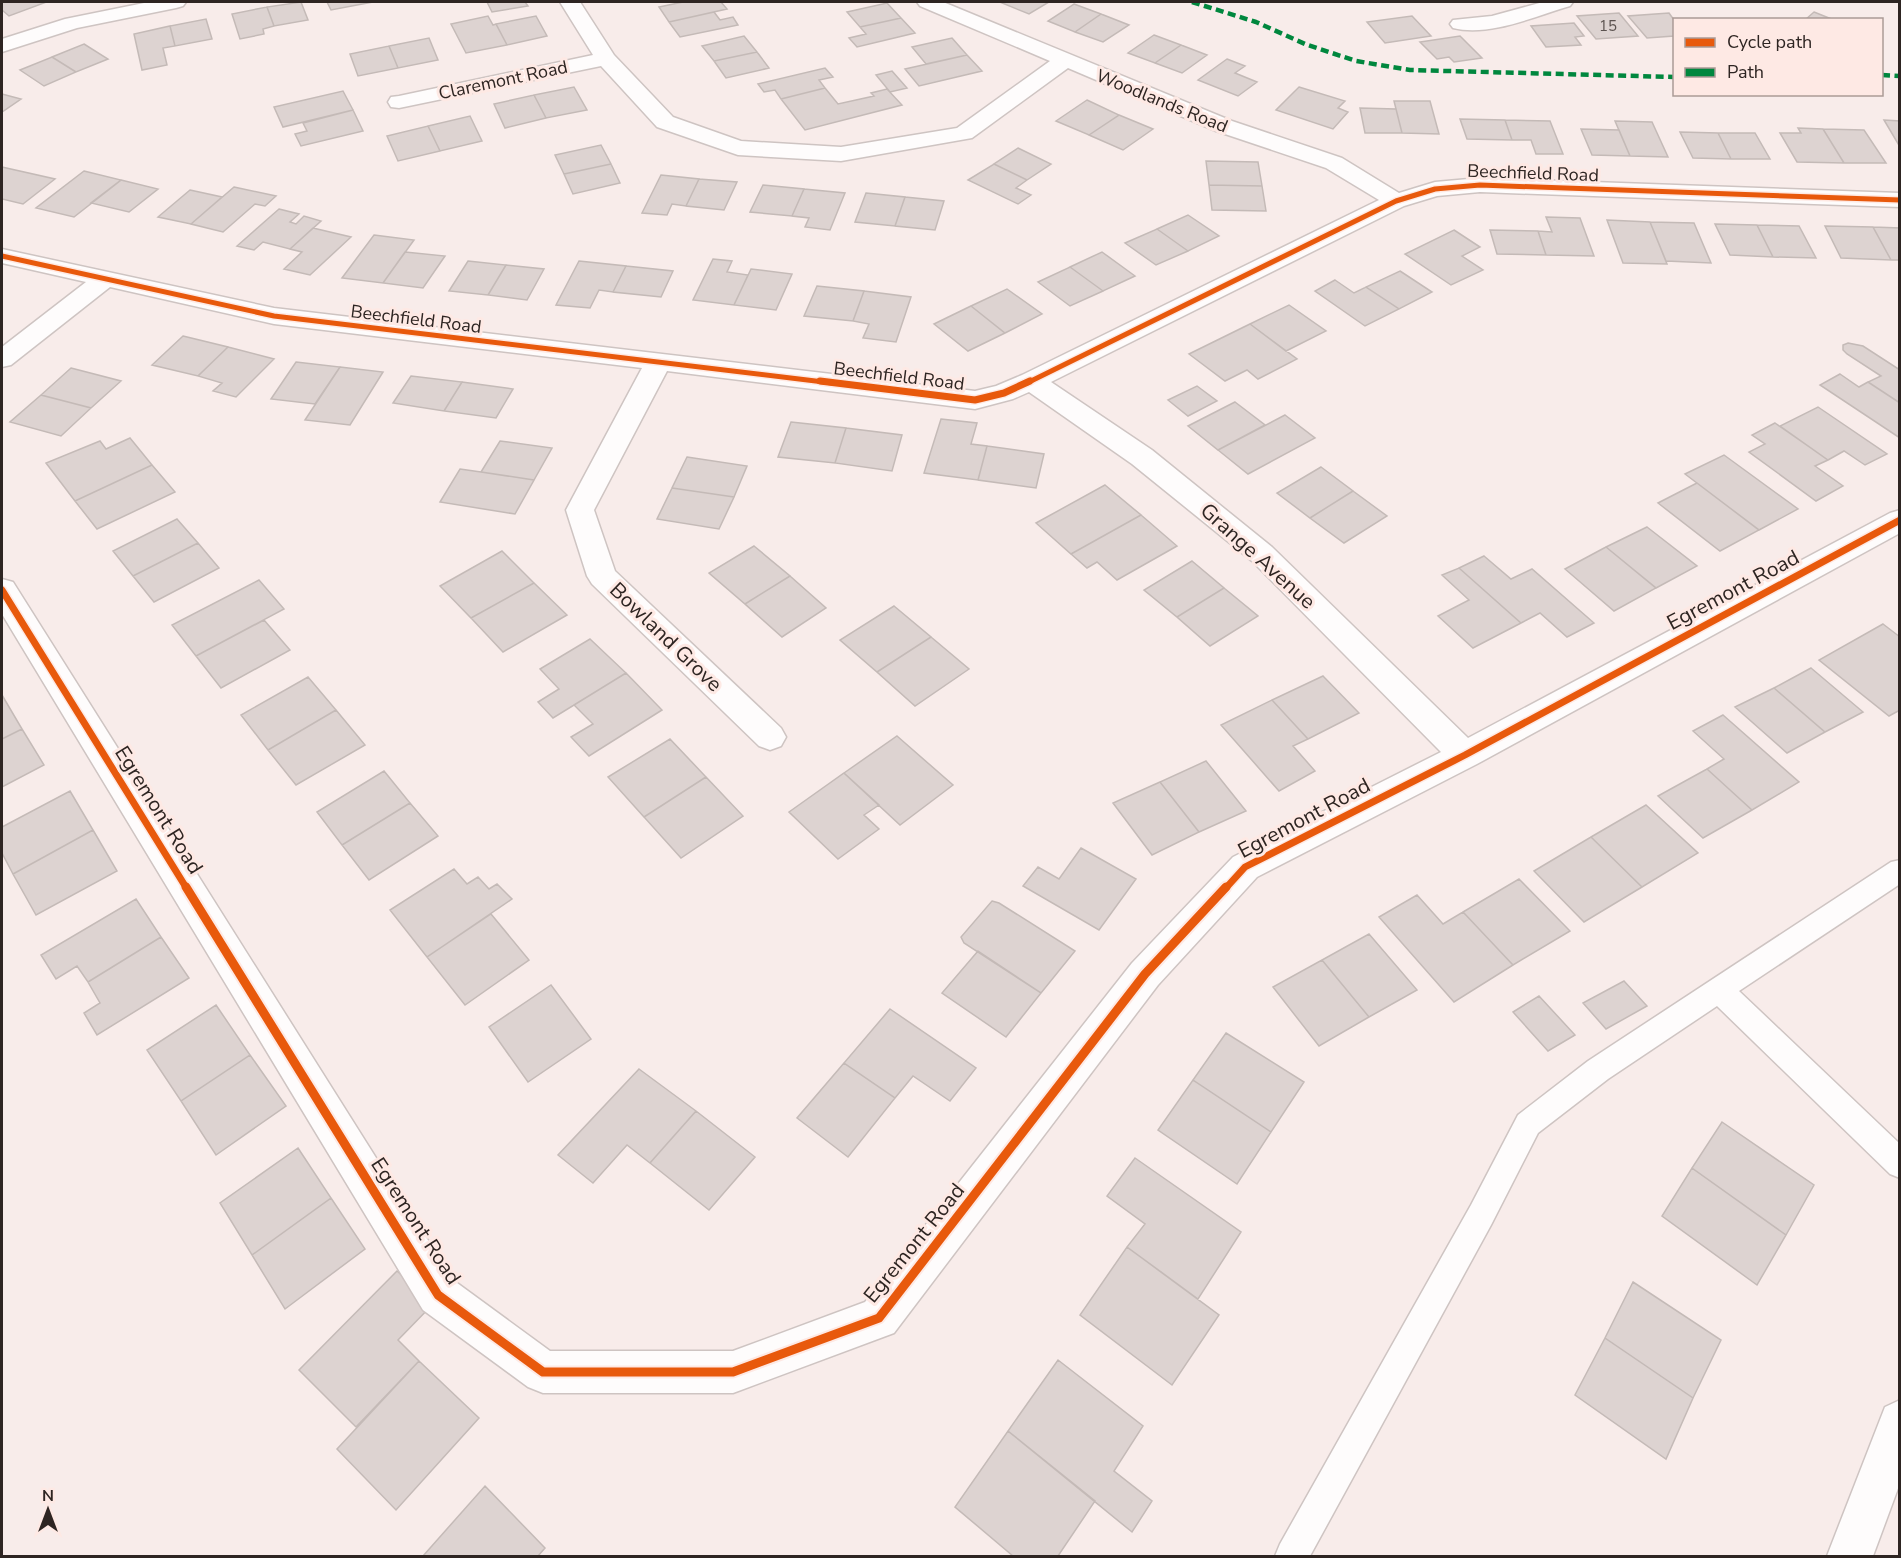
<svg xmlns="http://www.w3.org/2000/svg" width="1901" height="1558" font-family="'Nunito Sans',sans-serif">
  <rect width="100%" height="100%" fill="#f8ecea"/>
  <!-- building -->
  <path fill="#ddd3d1" stroke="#c4bab7" stroke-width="1.5" d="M2,2h40l2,1 -35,13 -7,-6z
    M301,2l7,18 -34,6 -7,-19z
    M327,2h46l-42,8z
    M487,2h38l3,4 -36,6z
    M683,2h38l6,7 -58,13 -10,-15z
    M1004,2h45l-20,12 -27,-11z
    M887,3l14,15 -41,9 -13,-15z
    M1074,4l27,10 -26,18 -27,-11z
    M267,7l7,19 -11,3 1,5 -24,5 -8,-25z
    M714,12l6,8 13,-3 5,8 -58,12 -11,-15z
    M1814,12l20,8h-29z
    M1619,13l19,23 -42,3 -19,-23z
    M1669,13l5,7v16l-27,2 -19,-22z
    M1101,14l28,11 -26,17 -28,-10z
    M488,16l5,9 3,-1 11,21 -41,8 -15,-29z
    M536,16l11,20 -40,9 -11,-21z
    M1412,16l19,20 -46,7 -18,-21z
    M901,18l14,15 -58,14 -8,-9 17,-4 -6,-7z
    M206,19l6,20 -37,7 -5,-20z
    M1574,23l10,13 -9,1 6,8 -35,2 -15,-21z
    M170,26l5,20 -12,2 4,17 -25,5 -8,-36z
    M1154,35l27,10 -26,18 -27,-10z
    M744,36l13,16 -43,9 -12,-15z
    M1460,36l22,22 -28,4 -5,-5 -12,2 -17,-17z
    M429,38l9,22 -40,8 -9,-22z
    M952,38l15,17 -41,9 -14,-17z
    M84,44l24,15 -32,13 -24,-15z
    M1181,45l26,10 -25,18 -27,-10z
    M389,46l9,22 -40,8 -8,-22z
    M757,52l12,16 -43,10 -12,-17z
    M967,55l15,16 -63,15 -14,-17z
    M52,57l24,15 -32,14 -24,-16z
    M1227,59l18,7 -10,7 22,9 -19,14 -40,-16z
    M825,68l8,9 -14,3 6,8 -44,11 -6,-9 -11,2 -6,-8z
    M892,71l15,17 -17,4 -14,-17z
    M574,87l13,23 -41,8 -12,-23z
    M1299,87l46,14 -7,7 10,4 -15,17 -57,-19z
    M825,88l13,16 36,-8 -3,-3 16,-4 15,16 -97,25 -24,-31z
    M343,91l10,19 -70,17 -9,-20z
    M2,94l19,5 -19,13z
    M534,95l12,23 -41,10 -11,-24z
    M1087,100l32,15 -30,20 -33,-14z
    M1394,101h36l9,33 -37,-1z
    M1360,108l36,1 6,24h-37z
    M353,110l10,21 -62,15 -6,-12 12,-3 -4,-8z
    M1119,115l34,14 -30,21 -34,-15z
    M470,116l12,25 -42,10 -12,-25z
    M1460,119l45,1 7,20 -45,-1z
    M1505,120l45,1 13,33h-27l-5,-14h-19z
    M1884,120l16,1v26z
    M1615,121l37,1 16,35 -38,-1z
    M428,126l12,25 -42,10 -11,-25z
    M1798,128l25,1 21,34 -47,-1 -17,-29h21z
    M1581,129l38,1 11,26 -38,-1z
    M1823,129l41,1 22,33h-42z
    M1680,132l38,1 13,26 -38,-1z
    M1718,133h37l15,26h-39z
    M601,145l10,19 -47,10 -9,-19z
    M1018,148l33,16 -24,16 -33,-16z
    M1206,161l52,1 4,24 -53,-1z
    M611,164l9,19 -47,11 -9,-20z
    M994,164l33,16 -11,8 15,7 -13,9 -50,-24z
    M2,167l53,12 -32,25 -21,-5z
    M84,171l37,9 -47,37 -38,-9z
    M661,175l38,4 -13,27 -14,-2 -5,11 -25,-2z
    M699,179l38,3 -13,28 -38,-4z
    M121,180l37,9 -29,23 -38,-9z
    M763,185l41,4 -12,27 -42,-4z
    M1209,185l53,1 4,25 -54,-1z
    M234,187l42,9 -11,10 -10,-2 -32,28 -32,-8z
    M804,189l41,4 -15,37 -25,-3 4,-9 -17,-2z
    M190,190l32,7 -31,27 -33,-7z
    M866,193l39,4 -10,29 -40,-4z
    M905,197l39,4 -9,29 -40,-4z
    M279,209l20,5 -9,8 6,2 8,-8 17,5 -31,28 -27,-7 -9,8 -17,-4z
    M1188,215l31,21 -31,15 -31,-22z
    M1546,217l34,1 14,38 -48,-1 -8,-24 14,1z
    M1607,220l43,2 17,42 -44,-1z
    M1650,222l44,1 17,40 -45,-2z
    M1715,224l42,1 16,32 -43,-2z
    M1757,225l42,1 17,32 -43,-1z
    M1825,226l48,1 18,33 -50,-2z
    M1873,227l27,1v32h-9z
    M313,228l38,9 -41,38 -26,-6 18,-17 -12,-3z
    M1157,229l31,22 -32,14 -31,-22z
    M1454,230l26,17 -18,9 21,14 -32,15 -46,-31z
    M1490,230l48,1 8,24 -49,-1z
    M374,235l40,5 -31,43 -41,-5z
    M405,252l40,4 -22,32 -40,-5z
    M1102,252l33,24 -32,15 -33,-24z
    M713,259l19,2 -5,11 21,3 -14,30 -41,-5z
    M468,261l38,4 -18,30 -39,-4z
    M579,261l47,5 -13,26 -14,-2 -9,18 -34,-3z
    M506,265l38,4 -17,31 -39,-5z
    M626,266l47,5 -12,26 -48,-5z
    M1070,267l33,24 -33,15 -32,-24z
    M751,269l41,5 -16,36 -42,-5z
    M1400,271l32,21 -33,17 -33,-22z
    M1335,280l19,13 12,-6 33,22 -34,17 -50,-35z
    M817,286l47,5 -11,30 -49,-5z
    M1007,289l35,25 -37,19 -34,-27z
    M864,291l47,6 -15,45 -33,-4 6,-14 -16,-3z
    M1289,305l37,26 -40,20 -36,-27z
    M971,306l34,27 -37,18 -34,-27z
    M1250,324l47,35 -39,20 -11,-9 -22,11 -36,-27z
    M183,336l45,11 -30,29 -46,-11z
    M1848,343l15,3 37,24v33l-32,-21 13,-6 -34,-22 -4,-4v-5z
    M228,347l46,12 -38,38 -23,-6 9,-8 -24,-7z
    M296,362l44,5 -25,37 -44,-5z
    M340,367l43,5 -33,53 -45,-5z
    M71,368l50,13 -30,27 -50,-13z
    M1840,374l19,13 9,-5 32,21v35l-80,-53z
    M411,376l51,6 -18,29 -51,-8z
    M462,382l51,7 -17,29 -52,-7z
    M1197,386l20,15 -29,15 -20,-16z
    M41,395l50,13 -30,28 -51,-14z
    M1235,402l30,23 -47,25 -30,-24z
    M1818,407l69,47 -22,11 -21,-14 -16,9 -48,-34z
    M1285,415l30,23 -67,36 -30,-24z
    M941,419l36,4 -6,21 16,2 -9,34 -54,-7z
    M791,422l55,6 -11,35 -57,-6z
    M1775,423l53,37 -13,6 28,20 -27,15 -67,-49 16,-8 -13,-9z
    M846,428l56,7 -10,36 -57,-8z
    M130,438l22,27 -77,36 -29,-38 54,-22 6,8z
    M500,441l52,7 -18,32 -53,-8z
    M987,446l57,8 -8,34 -58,-8z
    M1724,455l74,54 -39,21 -74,-56z
    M687,457l60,9 -13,31 -62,-9z
    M152,465l23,27 -78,37 -22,-28z
    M1321,467l32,24 -43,27 -33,-25z
    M460,469l21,3 53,8 -19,34 -75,-12z
    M1697,483l62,47 -39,21 -62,-48z
    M1105,485l36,30 -70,39 -35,-31z
    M672,488l62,9 -15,32 -62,-10z
    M1353,491l34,25 -43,27 -34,-25z
    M1141,515l36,31 -60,34 -20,-18 -10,6 -16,-14z
    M177,519l21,24 -65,33 -20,-25z
    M1647,527l50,39 -41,22 -50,-41z
    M198,543l21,25 -65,34 -21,-26z
    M754,546l36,30 -45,28 -36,-31z
    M1606,547l50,41 -42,23 -49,-42z
    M502,551l32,32 -63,35 -31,-32z
    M1484,556l27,23 21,-10 62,54 -27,14 -27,-24 -19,10 -62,-55z
    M1192,561l32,27 -47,29 -33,-27z
    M1459,568l27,24 35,31 -48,25 -35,-32 31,-16 -27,-25z
    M790,576l36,32 -44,29 -37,-33z
    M259,580l25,29 -88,47 -24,-31z
    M534,583l33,32 -64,37 -32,-34z
    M1224,588l34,28 -48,30 -33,-29z
    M894,606l37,31 -54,35 -37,-32z
    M264,620l26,30 -69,38 -25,-32z
    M1883,624l17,13v73l-11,6 -70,-56z
    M931,637l38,32 -54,37 -38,-34z
    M590,639l36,34 -73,45 -15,-16 21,-13 -19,-20z
    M1811,668l52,44 -38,20 -51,-44z
    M626,673l36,37 -73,46 -18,-19 22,-13 -19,-19z
    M1323,676l36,37 -51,26 -36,-39z
    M308,677l28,33 -68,40 -27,-35z
    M1774,688l51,44 -38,21 -52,-46z
    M2,695l20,34 -20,10z
    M1272,700l36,39 -15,7 22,25 -36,20 -58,-66z
    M336,710l29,35 -69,40 -28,-35z
    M1723,715l76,67 -47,28 -45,-41 17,-10 -31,-28z
    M22,729l22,36 -42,22v-48z
    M897,736l56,49 -53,40 -56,-52z
    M670,739l36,38 -62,40 -36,-40z
    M1206,761l40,50 -47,21 -39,-50z
    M1707,769l45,41 -49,28 -45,-42z
    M384,771l26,32 -68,42 -25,-33z
    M844,773l35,32 -15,10 15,14 -41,30 -49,-47z
    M706,777l37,39 -62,42 -37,-41z
    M1160,782l39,50 -47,23 -39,-52z
    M70,791l23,39 -80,44 -11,-21v-26z
    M410,803l28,33 -69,44 -27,-35z
    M1646,805l52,48 -56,34 -51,-50z
    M93,830l24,41 -81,44 -23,-41z
    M1591,837l51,50 -58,35 -50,-51z
    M1081,848l55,31 -37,51 -76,-44 15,-19 21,12z
    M454,869l13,15 11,-7 11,12 8,-5 15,15 -85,58 -37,-47z
    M1519,879l51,52 -57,34 -50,-53z
    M1417,895l26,29 20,-12 50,53 -59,37 -75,-85z
    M136,899l25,38 -73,45 -11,-16 -21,13 -15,-24z
    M992,901l7,2 76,48 -34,42 -77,-50 -3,-6z
    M491,914l38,46 -64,45 -38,-48z
    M1369,934l48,56 -48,27 -47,-57z
    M161,937l28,41 -92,57 -13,-22 16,-10 -12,-21z
    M978,951l63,42 -35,44 -64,-44z
    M1322,960l47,57 -50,29 -46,-59z
    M1624,981l23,25 -41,23 -23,-26z
    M551,985l40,54 -63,43 -39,-55z
    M1539,996l36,39 -27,16 -35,-39z
    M216,1005l34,50 -69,46 -34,-51z
    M890,1009l86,59 -26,33 -37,-25 -18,22 -51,-35z
    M1226,1033l78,49 -33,50 -78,-52z
    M250,1055l36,51 -70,49 -35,-54z
    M844,1063l51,35 -47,59 -51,-39z
    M639,1069l57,42 -46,52 -23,-18 -34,38 -35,-28z
    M1193,1080l78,52 -34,52 -79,-54z
    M696,1111l59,46 -46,53 -59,-47z
    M1722,1122l92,63 -28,50 -94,-67z
    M298,1148l33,50 -79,57 -32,-52z
    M1135,1158l106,74 -43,67 -71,-52 18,-23 -38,-28z
    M1692,1168l94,67 -29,50 -95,-69z
    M331,1198l34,51 -80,60 -33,-54z
    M1127,1247l92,68 -47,70 -92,-70z
    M397,1271l36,33 -35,36 21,21 -63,66 -57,-57z
    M1633,1282l88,58 -28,58 -88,-60z
    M1605,1338l88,60 -27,61 -91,-64z
    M1058,1360l85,66 -29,45 38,30 -20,31 -124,-101z
    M419,1361l60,57 -83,92 -59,-61z
    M1008,1431l87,70 -37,55h-45l-58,-49z
    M485,1486l60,62 -7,8h-115z"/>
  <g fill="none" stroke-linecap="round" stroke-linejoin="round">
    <!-- lane casing -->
    <g stroke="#cec4c2" stroke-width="3">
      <path id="lane" d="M1900,860v24l-161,107 161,153v34l-10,-4 -173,-168 -109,73 -70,54 -47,92 -181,331h-35l5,-12 191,-339 47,-90 70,-54 303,-199z"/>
    </g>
    <!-- street casing -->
    <g stroke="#cec4c2" stroke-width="3">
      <path id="street" d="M149,2h37l-3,4 -7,2 -99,20 -75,24v-13l63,-20z
        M560,2h20l34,53 59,62 68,24 100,6 116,-19 93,-67 -130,-55 -3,-4h26l289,119 110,37 57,35 36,-11 45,-4 420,15v14l-420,-15 -43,4 -33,10 -353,176 101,68 120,97 196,191 422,-225 10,-3v23l-423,231 -220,113 -99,108 -264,348 -161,60h-190l-15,-6 -105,-77 -421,-696v-35l11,3 440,698 97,71h183l132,-49 267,-339 101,-106 208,-105 -189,-191 -120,-97 -103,-72 -16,7 -38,10 -308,-38 -73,139 21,61 166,157 5,9 -5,9 -11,4 -11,-4 -167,-162 -5,-8 -21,-66 76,-142 -368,-44 -164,-37 -99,78 -9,2v-20l84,-65 -84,-19v-14l272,59 701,83 21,-5 26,-11 357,-175 -53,-32 -110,-37 -148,-63 -96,70 -131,23 -103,-6 -81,-28 -56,-61 -202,42 -8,-1 -3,-5 3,-5 8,-1 194,-41z
        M1543,2h30l-3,4c-35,10 -80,31 -117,22l-3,-4 3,-4 39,-4z
        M1900,1400v83l-27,73h-46l58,-149z"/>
    </g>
    <!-- lane -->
    <use href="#lane" fill="#fefcfc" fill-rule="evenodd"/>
    <!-- street -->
    <use href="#street" fill="#fefcfc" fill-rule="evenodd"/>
    <!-- quiet -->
    <path stroke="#00873e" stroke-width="4.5" stroke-dasharray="8 4.5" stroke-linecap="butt" d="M1192,2l64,20 49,22 51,17 54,9 264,7
      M1882,75l18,1"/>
    <!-- cycleway-far2 casing -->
    <g stroke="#fee9e4" stroke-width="8">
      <path id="cycleway-far2" d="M2,256l272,60 558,67
        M1027,383l369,-182 39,-12 45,-4 420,15"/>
    </g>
    <!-- cycleway-far1 casing -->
    <g stroke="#fee9e4" stroke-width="10">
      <path id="cycleway-far1" d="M820,381l155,19 29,-7 26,-12
        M2,590l185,299
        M1225,889l20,-22 220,-112 435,-235"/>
    </g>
    <!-- cycleway casing -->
    <g stroke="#fee9e4" stroke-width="13">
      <path id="cycleway" d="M186,887l252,408 105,77h190l146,-54 266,-344 81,-87"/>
    </g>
    <!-- cycleway-far2 -->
    <use href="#cycleway-far2" stroke="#e8590c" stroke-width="5"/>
    <!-- cycleway-far1 -->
    <use href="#cycleway-far1" stroke="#e8590c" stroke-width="7"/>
    <!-- cycleway -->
    <use href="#cycleway" stroke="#e8590c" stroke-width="9"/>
  </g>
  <g text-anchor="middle" stroke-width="6" stroke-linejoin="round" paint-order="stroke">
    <!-- far-number labels -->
    <g font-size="15" fill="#5b524f">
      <text x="1608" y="31">15</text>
    </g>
    <!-- far-street labels -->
    <g font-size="18" fill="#2e2522" stroke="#fee9e4">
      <text transform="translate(503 80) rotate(-12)" y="6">Claremont Road</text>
      <text transform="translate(1162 101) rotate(22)" y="6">Woodlands Road</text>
      <text transform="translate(1533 173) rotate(2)" y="6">Beechfield Road</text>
      <text transform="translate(416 319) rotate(7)" y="6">Beechfield Road</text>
      <text transform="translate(899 376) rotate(7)" y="6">Beechfield Road</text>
    </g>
    <!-- street labels -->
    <g font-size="21" fill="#2e2522" stroke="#fee9e4">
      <text transform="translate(1258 556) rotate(42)" y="7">Grange Avenue</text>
      <text transform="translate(1733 590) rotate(-28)" y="7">Egremont Road</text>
      <text transform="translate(666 637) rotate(44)" y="7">Bowland Grove</text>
      <text transform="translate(159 810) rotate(58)" y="7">Egremont Road</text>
      <text transform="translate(1304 818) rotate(-28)" y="7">Egremont Road</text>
      <text transform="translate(416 1221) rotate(57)" y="7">Egremont Road</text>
      <text transform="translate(914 1243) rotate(-51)" y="7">Egremont Road</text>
    </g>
  </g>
  <!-- border -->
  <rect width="1901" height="1558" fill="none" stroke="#2e2522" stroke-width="6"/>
  <!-- legend -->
  <rect x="1673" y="18" width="210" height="78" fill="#fee9e4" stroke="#ab9b96" stroke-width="1.5"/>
  <rect x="1685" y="38" width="30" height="9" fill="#e8590c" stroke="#ab9b96" stroke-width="1.5"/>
  <text x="1727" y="48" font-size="18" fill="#2e2522">Cycle path</text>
  <rect x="1685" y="68" width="30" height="9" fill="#00873e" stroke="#ab9b96" stroke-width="1.5"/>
  <text x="1727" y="78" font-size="18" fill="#2e2522">Path</text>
  <!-- north arrow -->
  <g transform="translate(48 1510)" stroke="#fee9e4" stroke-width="4.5" paint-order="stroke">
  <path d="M0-4.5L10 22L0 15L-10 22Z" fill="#2e2522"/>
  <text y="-9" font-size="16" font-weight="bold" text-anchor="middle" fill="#2e2522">N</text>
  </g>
</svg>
